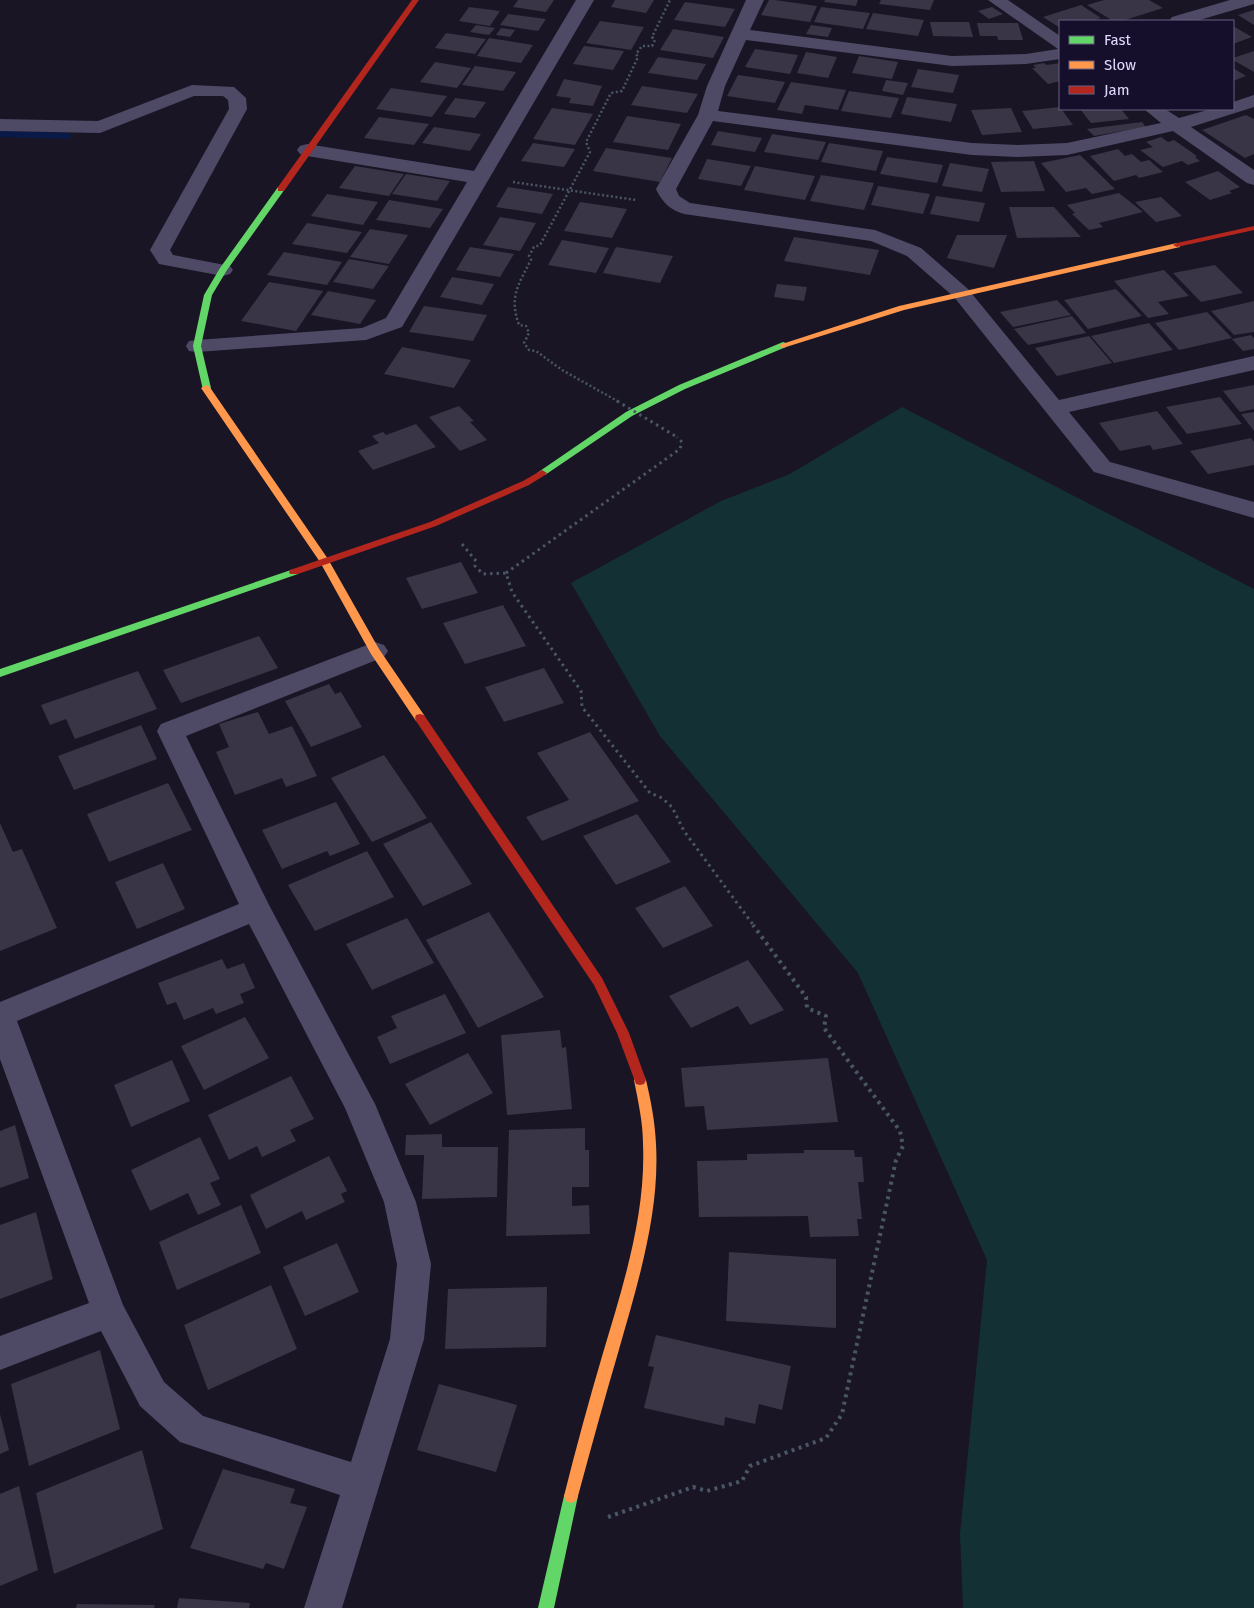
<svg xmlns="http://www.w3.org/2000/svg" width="1254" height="1608" font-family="'Fira Sans',sans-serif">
  <rect width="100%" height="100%" fill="#1a1525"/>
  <!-- green -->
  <path fill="#133034" d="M902,407l352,182v1019h-291l-3,-74 27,-274 -129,-287 -198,-237 -89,-153 150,-82 69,-27z"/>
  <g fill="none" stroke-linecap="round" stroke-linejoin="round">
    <!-- stream -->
    <path fill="#091a49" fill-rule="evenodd" d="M0,131l68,2 4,3 -4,3 -68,-2z"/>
  </g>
  <!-- building -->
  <path fill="#393446" d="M518,0h36l-8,12 -33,-5z
    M615,0h39l-8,13 -35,-6z
    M769,0h6l42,6 -7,16 -49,-7z
    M825,0h33l-2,6 -32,-4z
    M881,0h53l-4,10 -51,-6z
    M1104,0h45l14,8 -41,13h-9l-26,-16z
    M685,2l50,7 -10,18 -51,-7z
    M1081,5l20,13 -9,3h-32v7l-17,-11z
    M469,7l31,4 -10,15 -31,-5z
    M821,7l49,6 -7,16 -49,-7z
    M992,7l11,7 -14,5 -11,-8z
    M1254,10v15l-16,-10z
    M873,13l51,7 -6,16 -52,-7z
    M508,14l38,5 -8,12 -38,-6z
    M600,21l44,6 -13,23 -45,-7z
    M930,22h39l4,15 -40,-1z
    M977,23h41l5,17h-25l-1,-4h-17z
    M476,25l19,3 -6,7 -19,-3z
    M811,25l21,3 -4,9 -22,-3z
    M1233,26l19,11 -19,7z
    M501,28l14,2 -5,7 -14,-2z
    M673,29l51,8 -11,21 -53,-8z
    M446,33l40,6 -11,15 -40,-6z
    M489,38l44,7 -12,18 -44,-7z
    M584,46l40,5 -11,19 -40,-6z
    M755,49l43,6 -8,19 -45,-7z
    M1254,51v21l-21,-12v-2z
    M806,52l31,5 -9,21 -31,-5z
    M859,56l39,6 -6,17 -40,-6z
    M658,57l48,7 -9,16 -49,-7z
    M435,62l36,6 -14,20 -37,-6z
    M1044,63l3,2 13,-2v18l-12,3 -16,-16h4l-3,-3z
    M475,66l41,6 -13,19 -41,-6z
    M1233,68l13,8 -13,5z
    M918,69l41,6 -6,18 -42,-6z
    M738,75l47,7 -10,21 -48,-7z
    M564,79l38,7 -9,20 -24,-3 2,-5 -15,-2z
    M886,80l22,3 -5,12 -21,-4z
    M791,82l55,8 -8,20 -33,-5 -3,9 -25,-4z
    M642,86l56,8 -11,19 -56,-8z
    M391,88l56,8 -15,21 -56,-8z
    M849,91l50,7 -8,20 -50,-7z
    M907,97l50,7 -6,18 -50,-8z
    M455,98l31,4 -11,16 -31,-4z
    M1060,107l13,18 -40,4 -11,-18z
    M552,108l41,6 -18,31 -42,-6z
    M1011,108l11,24 -40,3 -11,-25z
    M1080,109h41l8,10 -38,4z
    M1246,115l8,4v35l-9,4 -43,-28z
    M627,116l54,8 -13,26 -55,-8z
    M379,117l50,7 -15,21 -50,-7z
    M1142,122l4,5 -52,9 -7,-7z
    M434,127l47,7 -11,17 -48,-8z
    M718,131l44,7 -7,14 -44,-7z
    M772,134l54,8 -8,18 -54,-8z
    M1161,137l7,5 6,-2 23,16 -2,1 5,4 -12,4 -6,-4 -19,6 -23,-17 13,-3 -7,-5z
    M533,143l42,6 -11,18 -43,-6z
    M829,143l54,8 -7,20 -55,-9z
    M606,148l66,10 -12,24 -67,-11z
    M1118,149l7,7 7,-2 9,8 8,-2 14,12 -24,6 -3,-3 -22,6 -24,-25z
    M1080,155l35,34 -23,5 -6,-6 -20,4 -25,-29z
    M887,157l56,8 -6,18 -57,-9z
    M707,159l44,7 -10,20 -43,-7z
    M1034,161l11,30 -44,1 -10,-30z
    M950,163l39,6 -7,23 -40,-6z
    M355,166l49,8 -15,22 -50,-8z
    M755,166l60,10 -10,24 -61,-10z
    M1218,171l22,16 -11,4 3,2 -22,7 -25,-18z
    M406,174l44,7 -13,20 -45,-7z
    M821,175l53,8 -10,27 -54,-9z
    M878,186l52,8 -7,20 -52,-9z
    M508,187l45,7 -11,20 -46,-7z
    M1119,193l24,19 -44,11 4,4 -14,3 -17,-16 3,-1 -8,-8z
    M327,194l51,8 -15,23 -52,-9z
    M936,196l49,7 -6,19 -49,-8z
    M1161,197l21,19 -26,6 -21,-20z
    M389,200l54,9 -13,19 -54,-8z
    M580,202l47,7 -15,29 -48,-7z
    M1009,207h45l27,30 -64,1z
    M500,217l36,6 -16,28 -37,-6z
    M307,223l55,9 -15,21 -55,-9z
    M370,229l38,6 -19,29 -39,-7z
    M957,235h50l-13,33 -47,-10z
    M794,237l85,13 -9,25 -86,-14z
    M562,240l47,8 -13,25 -48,-8z
    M470,247l44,7 -14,23 -44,-7z
    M616,247l57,9 -13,27 -57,-10z
    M284,252l58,10 -15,23 -60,-10z
    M349,259l40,7 -16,23 -40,-7z
    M1215,265l28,28 -42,9 -28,-29z
    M1164,270l25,26 -31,6 11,12 -21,4 -34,-37z
    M452,277l42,7 -12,21 -42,-8z
    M269,282l54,9 -27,40 -55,-10z
    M777,284l30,3 -3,14 -30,-4z
    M1116,289l26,27 -54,13 -24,-29z
    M328,291l48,9 -16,24 -49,-9z
    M1057,300l14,15 -58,12 -13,-15z
    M1254,301v31l-20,3 -23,-24z
    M424,306l63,9 -14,26 -64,-9z
    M1207,312l25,26 -53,12 -24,-27z
    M1072,316l14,17 -58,12 -14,-16z
    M1149,323l24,27 -59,13 -23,-27z
    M1251,335l3,3v11l-11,2 -11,-12z
    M1089,336l23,27 -55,13 -22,-28z
    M402,347l69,13 -17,28 -70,-14z
    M1254,385v24l-14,3 -17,-21z
    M1220,397l22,27 -55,10 -21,-27z
    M459,406l15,15 -4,1 17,18 -27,11 -31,-34z
    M1157,411l26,33 -30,6 -3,-5 -30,6 -21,-28z
    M1254,412v19l-13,-17z
    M416,424l20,23 -63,23 -15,-19 21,-8 -7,-7 11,-4 3,3z
    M1251,438l3,4v23l-46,9 -18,-23z
    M461,562l17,31 -56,16 -16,-31z
    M503,605l23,41 -61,18 -22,-41z
    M259,636l19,32 -97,35 -18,-33z
    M544,668l20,35 -60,19 -19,-35z
    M138,671l19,38 -82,30 -9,-20 -16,6 -9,-20z
    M329,684l6,10 6,-2 21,35 -51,20 -26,-46z
    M258,712l11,22 23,-8 25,50 -31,11 -4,-9 -47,17 -19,-43 13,-5 -10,-23z
    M141,725l16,34 -83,31 -16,-34z
    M590,732l49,69 -97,40 -16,-24 43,-17 -32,-47z
    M384,755l43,63 -55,24 -41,-64z
    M168,783l24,47 -83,32 -22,-48z
    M336,802l24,42 -30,12 -3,-5 -45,18 -20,-39z
    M637,814l34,48 -55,23 -33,-49z
    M431,822l41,62 -49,22 -40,-62z
    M0,823l13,29 9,-3 35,79 -57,23z
    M367,851l27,46 -79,34 -27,-46z
    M163,863l22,46 -48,20 -22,-47z
    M685,886l28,40 -50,22 -28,-40z
    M489,912l55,85 -66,31 -52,-88z
    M407,918l27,45 -62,27 -26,-46z
    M222,959l5,10 17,-6 11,25 -15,6 4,9 -28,11 -3,-6 -29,12 -8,-18 -9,3 -9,-22z
    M748,960l36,50 -34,15 -12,-19 -47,22 -22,-32z
    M445,994l21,39 -76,31 -13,-27 20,-9 -6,-12z
    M245,1017l24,41 -65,32 -23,-44z
    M560,1030l2,18 4,-1 6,62 -65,6 -6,-80z
    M468,1053l25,40 -63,32 -25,-41z
    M828,1058l10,64 -131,8 -3,-24 -19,1 -4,-39z
    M172,1060l18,41 -59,26 -17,-42z
    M291,1076l23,43 -24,11 6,11 -34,16 -5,-11 -28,14 -21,-45z
    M15,1125l14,53 -29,10v-57z
    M585,1128v22h4v37h-17v19l17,-1 1,29 -84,2 3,-106z
    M442,1134v13h56l-1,50 -75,2 2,-44h-19l1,-20z
    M200,1137l20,42 -10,4 11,22 -23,10 -10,-22 -38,18 -19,-41z
    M804,1150h50l1,7h7l2,25h-6l4,37h-5l2,17 -49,1 -2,-21 -109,1 -2,-56 50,-1v-6l57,-1z
    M329,1156l18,35 -6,3 4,8 -39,18 -4,-9 -36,18 -16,-34z
    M241,1205l20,48 -84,37 -18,-48z
    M36,1212l17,67 -53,20v-74z
    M337,1243l22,49 -54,24 -22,-49z
    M729,1252l107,7v69l-110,-7z
    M271,1285l26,64 -89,41 -24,-65z
    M547,1287l-1,60 -101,2 3,-60z
    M656,1335l135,31 -9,44 -23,-6 -4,20 -30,-7 -1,9 -80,-18 10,-41 -6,-1z
    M100,1350l20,79 -91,37 -18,-82z
    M439,1384l78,21 -21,67 -79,-22z
    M0,1414l9,36 -9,4z
    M142,1450l21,79 -109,45 -18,-81z
    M223,1469l72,20 -5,14 17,4 -23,62 -18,-6 -3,6 -73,-21z
    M19,1486l19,84 -38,16v-92z
    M179,1598l71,5 -1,5h-72z
    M77,1604l78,1 -1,3h-78z"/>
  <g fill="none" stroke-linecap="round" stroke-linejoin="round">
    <!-- path-far2 -->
    <path stroke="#495666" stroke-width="2.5" stroke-dasharray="2 2.5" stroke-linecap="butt" d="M513,182l123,18
      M603,393l-41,-23 -26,-19 -7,-1 -5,-7 5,-10 -3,-7 -7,-1c-10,-28 -1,-40 12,-65l-2,-4 5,-9 6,-2 50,-93 -4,-10 25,-49 11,-2 16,-34 -2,-3 6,-8h10l3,-6 -3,-3 18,-37"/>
    <!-- path-far1 -->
    <path stroke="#495666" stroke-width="3" stroke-dasharray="2.5 4" stroke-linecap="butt" d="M462,544l14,17 -1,5 8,8 23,-1 6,19 69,99 1,16 68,86 12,5 10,9 12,24 70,95
      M506,573l174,-124 2,-7 -5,-5"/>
    <!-- path -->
    <path stroke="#495666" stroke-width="4" stroke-dasharray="3 4.5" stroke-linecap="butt" d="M608,1517l85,-30 14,4 35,-10 8,-15 76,-28 16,-24 54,-254 7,-14 -3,-15 -76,-103 2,-12 -19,-8 -1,-11 -53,-72"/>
    <!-- street -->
    <path fill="#4e4a66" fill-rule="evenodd" d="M576,0h18l-192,327 -36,13 -169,12 -8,-1 -3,-5 3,-5 8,-1 165,-12 24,-10 81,-136 -160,-26 -7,-2 -3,-4 3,-4 7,-2 167,27z
      M746,0h18l-14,30 202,26 74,-2 32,-5 -70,-49h20l52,36v23l-34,5 -74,2 -206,-26 -21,46 -7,25 254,32 46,2 49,-2 94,-20 -17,-14h21l14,9 32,-9h22v-7l21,-7v12l-63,20 63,43v15l-7,-2 -74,-52 -106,24 -49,2 -46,-2 -259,-34 -37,68 3,7 11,7 185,27 46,18 47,41 91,111 195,-44v14l-185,42 41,50 144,40v16l-160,-46 -140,-175 -47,-41 -36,-15 -187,-27c-14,-4 -22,-12 -28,-25l42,-74 9,-29z
      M1230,0h24v4l-58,17h-27l3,-4z
      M192,85l42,2 12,11 1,11 -77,141 3,5 57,11 3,4 -3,4 -7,2 -64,-12 -9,-14 79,-141 -1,-9 -5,-4h-29l-94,37 -100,-2v-12l98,2z
      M375,642l9,3 4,6 -4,6 -198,79 83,169 106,199 41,98 15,62 -7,75 -82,269h-38l36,-113 -160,-53 -40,-36 -39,-75 -101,39v-34l89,-33 -89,-244v-57l239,-98 -82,-173 4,-7zM249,924l96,184 39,94 13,62 -7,75 -39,123 -148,-46 -39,-34 -41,-77 -106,-284z"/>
    <!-- fast -->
    <path fill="#63d668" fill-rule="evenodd" d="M278,187l7,2 -58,81 -15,25 -11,51 10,42 -2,2h-6l-10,-44 11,-51 16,-27z
      M783,342l3,1v4l-101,42 -53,27 -87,59h-6l-2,-2 89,-61 53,-27z
      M294,569l5,3 -1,2 -298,103v-8z
      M571,1489l5,2 2,5 -24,112h-16l26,-112 2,-5z"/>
    <!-- slow -->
    <path fill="#ff974d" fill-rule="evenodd" d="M1177,243h3v4l-276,63 -118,37 -3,1 -4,-3 120,-39z
      M206,385l3,1 119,173 51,90 45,66 1,3 -1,3h-8l-45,-67 -51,-92 -119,-174z
      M640,1075l4,1 2,4c5,21 9,42 10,64 4,70 -19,142 -38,209 -14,47 -27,95 -40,143l-2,5 -5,2 -5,-2 -2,-5c12,-48 25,-96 39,-143 20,-67 43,-138 40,-209 0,-22 -5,-43 -9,-64l2,-4z"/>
    <!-- jam -->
    <path fill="#b3261e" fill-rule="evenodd" d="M412,0h7l-135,191h-6v-4z
      M1254,226v4l-77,17 -4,-2 4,-2z
      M542,470l5,3 -2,2 -16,10 -93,41 -138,48h-8l-1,-2 1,-2 140,-48 93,-41z
      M420,714l4,1 178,263 27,55 17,47 -2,4 -4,1 -4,-1 -19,-51 -23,-48 -178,-264 -1,-3 1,-3z"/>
    <!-- path-bridge-far1 -->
    <path stroke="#495666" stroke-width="2.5" stroke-dasharray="2 2.5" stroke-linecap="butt" d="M605,394l14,8"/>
    <!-- path-bridge -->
    <path stroke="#495666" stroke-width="3" stroke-dasharray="2.5 4" stroke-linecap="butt" d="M617,401l60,36"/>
  </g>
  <!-- legend -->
  <rect x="1059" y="20" width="175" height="90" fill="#160f2b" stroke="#676080"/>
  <rect x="1069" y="36" width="25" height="8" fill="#63d668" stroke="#676080"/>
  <text x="1104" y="45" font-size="15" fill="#e1daff">Fast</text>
  <rect x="1069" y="61" width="25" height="8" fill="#ff974d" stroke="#676080"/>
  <text x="1104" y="70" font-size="15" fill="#e1daff">Slow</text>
  <rect x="1069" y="86" width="25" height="8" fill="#b3261e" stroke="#676080"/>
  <text x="1104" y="95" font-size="15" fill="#e1daff">Jam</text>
</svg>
